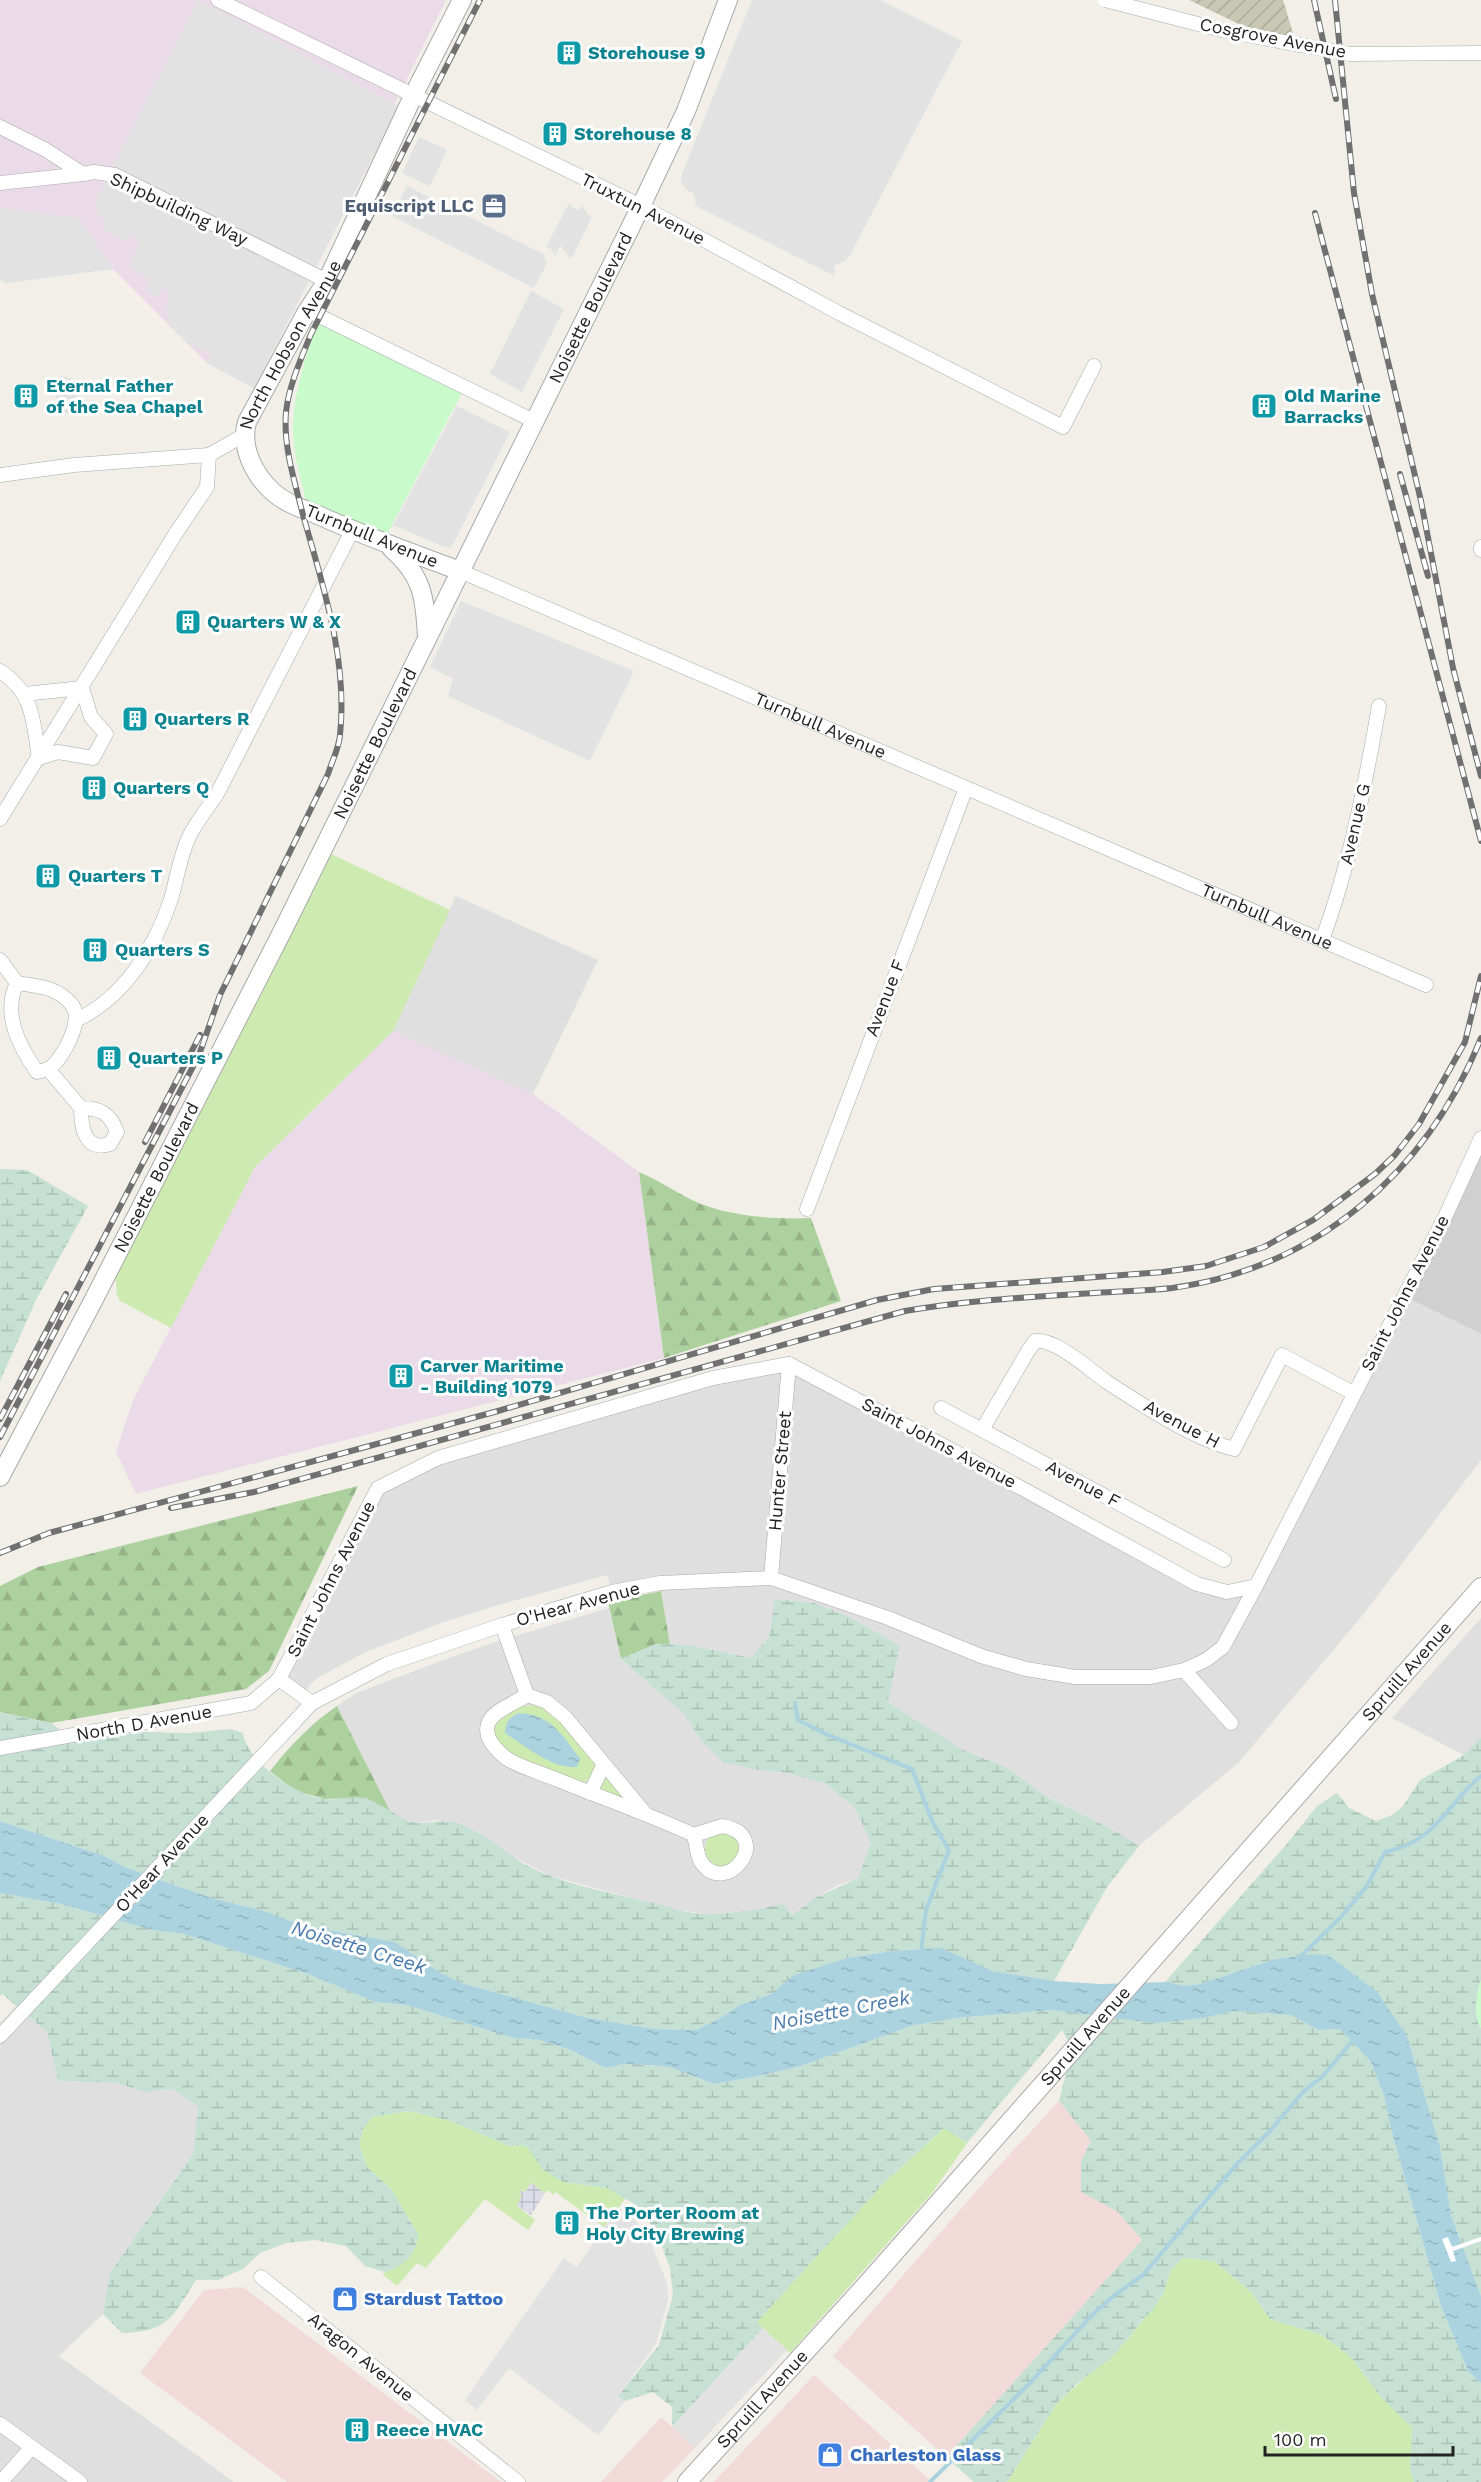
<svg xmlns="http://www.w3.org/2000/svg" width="1481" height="2482" font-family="'Work Sans',sans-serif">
  <defs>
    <pattern id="construction-furrows" width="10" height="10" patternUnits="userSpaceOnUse" patternTransform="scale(1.5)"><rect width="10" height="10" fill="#c7c7b4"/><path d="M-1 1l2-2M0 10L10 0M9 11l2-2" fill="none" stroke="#abab9a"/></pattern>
    <pattern id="forest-firs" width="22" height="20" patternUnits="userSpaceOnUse" patternTransform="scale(1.5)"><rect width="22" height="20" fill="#add19e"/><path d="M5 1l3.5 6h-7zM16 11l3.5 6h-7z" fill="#95b388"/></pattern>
    <pattern id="wetland-marsh" width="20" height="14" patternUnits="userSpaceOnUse" patternTransform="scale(1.5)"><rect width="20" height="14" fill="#c6e0d4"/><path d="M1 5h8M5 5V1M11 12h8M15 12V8" fill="none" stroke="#aac0b6"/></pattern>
    <pattern id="plaza-grid" width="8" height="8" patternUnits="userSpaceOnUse" patternTransform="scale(1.5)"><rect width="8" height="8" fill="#dddde8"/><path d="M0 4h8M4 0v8" fill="none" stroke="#bdbdc7"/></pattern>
    <pattern id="water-ripples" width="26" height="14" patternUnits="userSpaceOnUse" patternTransform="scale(1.5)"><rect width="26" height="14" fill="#aad3df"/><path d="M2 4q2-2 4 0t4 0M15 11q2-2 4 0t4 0" fill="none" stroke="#92b5bf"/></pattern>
  </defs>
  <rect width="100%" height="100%" fill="#f2efe9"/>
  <!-- residential -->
  <path fill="#e0dfdf" d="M456,896l142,64 -65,134 -140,-63z
    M1404,1296l77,38v126l-119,156 -124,147 -99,83 -26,-16 -66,-33 -39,-29 -47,-19 -73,-47 12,-56 -50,-29 -36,-14 -39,-4 -6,38 -18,21 -62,-13h-19l-10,-62 -48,9 -5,-17 -109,30 -54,17 -78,30 -47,25 -9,7 -7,13 -24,-18 99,-191 60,-30 351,-94 408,220 59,2z
    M609,1608l12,51 64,56 14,23 59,32 31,3 37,11 29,24 16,35 -13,35 -20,7 -23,13 -23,17 -50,-3 -37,2 -30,-5 -125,-33 -47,-25 -19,-15 -47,-16 -22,3 -24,-10 -54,-107 19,-13 93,-35 52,-18z
    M1481,1618v119l-17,18 -72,-37z
    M16,2006l31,26 11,49 59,2 28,9 27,-3 26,17 -5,48 -83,119 -7,41 -44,42 175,126h-234v-459z"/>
  <!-- commercial -->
  <path fill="#f2dad9" d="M1059,2101l32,40 -10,20v31l37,20 24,28 -196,217 -113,-101 153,-176z
    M243,2287l258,195h-214l-147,-109 64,-83z
    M814,2375l115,104 -1,3h-214z
    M661,2417l34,31 -33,34h-61z"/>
  <!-- industrial -->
  <path fill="#ebdbe8" d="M0,0h446l-192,388 -47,-25 -94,-94 -108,14 -5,-4z
    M393,1031l140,63 106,78 25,186 -528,136 -20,-42 17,-52 122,-233z"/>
  <!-- religious -->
  <path fill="#d0d0d0" d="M1481,1138v196l-77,-38z"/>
  <!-- construction -->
  <path fill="url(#construction-furrows)" d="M1189,0h94l16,53z"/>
  <!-- grass -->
  <path fill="#cdebb0" d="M331,854l119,56 -57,121 -138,136 -84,161 -51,-27 -3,-7 -2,-21z
    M537,1704l20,12 40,49 -6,14 -10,5c-29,-11 -75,-20 -88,-52l7,-18 13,-6z
    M606,1777l22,24 -30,-12z
    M705 1849a17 17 0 1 1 34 0a17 17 0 1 1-34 0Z
    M409,2111l42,10 58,25 13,-1 6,3 36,34 43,6 18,11 -21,28 -49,-35 -2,3 -6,-5 -2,3 -14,-10 -6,9 -4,-1 -2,3 4,2 -6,10 18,14 -7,10 -43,-31 -59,69 -9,-5 -20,23 -15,-12c24,-13 29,-13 36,-40l-27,-45 -24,-22 -8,-23 4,-15 9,-12z
    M944,2128l23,15 -35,50 -142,160 -34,-31 128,-139z
    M1182,2258l32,3 38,32 18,26 52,16 30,23 27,37 34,33 -3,41 4,13h-407l50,-79 71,-64 35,-45 8,-24z"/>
  <!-- forest -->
  <path fill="url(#forest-firs)" d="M639,1172c19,8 35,19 53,28 33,16 83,20 119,18l30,83 -177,57z
    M358,1486l-89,185 -23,18 -195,34 -51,-11v-126l38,-19z
    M661,1591l9,54 -14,-1 -35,15 -13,-57z
    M337,1706l54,107 -25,-15 -42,1 -30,-9 -24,-19c20,-25 40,-47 67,-65z"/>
  <!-- wetland -->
  <path fill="url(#wetland-marsh)" d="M0,1169l27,1 61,36 -52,94 -36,81z
    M775,1599l39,4 36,14 50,29 -12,56 73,47 47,19 39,29 66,33 26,16 -32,41 -53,94 -62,-10 -72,-22 -28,2 -45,7 -52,17 -24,19 -31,11 -18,12 -26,13 -42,-1 -66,-11 -127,-35 -22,-11 -44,-30 -94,-17 -37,-14 -49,-12 -41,-14 -49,-18 -21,-11 -104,-35v-109l51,11 22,16 72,-7 45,1 41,-4 12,4c4,29 53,62 80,66 13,2 28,-3 41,-1 12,2 34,20 49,24 11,3 26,-3 40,0 30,8 52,32 79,46 36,18 78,24 117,34 19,4 38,12 58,12 26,0 51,-5 77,-10l8,11 23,-17 43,-20 13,-35 -16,-35 -29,-24 -37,-11 -31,-3 -35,-8 -24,-24 -14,-23 -64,-56 35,-15 33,1 62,13 18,-21z
    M1481,1737v243c-5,14 -8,36 0,48v268l-30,-81 -11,-68 -33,-111 -95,-82 -37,5 -75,25 -17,2 -18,-4 121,-137 31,-39 20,-13 12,15 27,13 16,-6 11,-9 17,-26 44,-25z
    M0,1893l61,11 92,26 31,4 124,40 67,28 32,3 106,33 27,2 31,10 35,18 17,-4 44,2 47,18 45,-8 42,-10 110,-40 45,-8 96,-8 63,7 72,2 17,-1 29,-7 58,4 27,15 22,-1 31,33 13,34 7,33 50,177 27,65 13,12v99h-67l-4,-13 2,-41 -33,-33 -27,-37 -30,-23 -52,-16 -18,-26 -38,-32 -31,-3 -12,12 -8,24 -10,16 -10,9 -15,20 -18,20 -31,23 -22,21 -50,79h-33l-28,-25 196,-217 -24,-28 -37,-20v-31l10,-20 -32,-40 13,-52 -10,-19 -95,113 -23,-15 -60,55 -127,139 6,6 -91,99v-20l-19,-15 -28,9 -7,-5 41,-51 14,-50 -3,-27 -12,-32 -17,-28 -34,-20 -43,-6 -21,-12 -15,-22 -6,-3 -13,1 -58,-25 -42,-10 -37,6 -9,12 -4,15 8,23 24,22 27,45c-1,20 -14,33 -33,38l-20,-6 -19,-20 -31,-6 -29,3 -26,10 -17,16 -25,11h-22c-23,36 -27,52 -74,53l-19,-19 7,-41 83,-119 5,-48 -26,-17 -27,3 -28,-9 -59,-2 -11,-49 -45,-38 -2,2z"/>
  <!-- park -->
  <path fill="#c8facc" d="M317,323l145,70 -76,143 -80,-35c-6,-25 -14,-52 -13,-78 2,-35 13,-67 24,-100z
    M1481,1980v48c-8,-11 -5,-34 0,-48z"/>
  <!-- parking -->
  <path fill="#e2e2e2" d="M198,0l201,106 -145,282 -47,-25 4,-9 -27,-14 -14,-17 -4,-15 4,-16 -3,-3h-4l-4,8 -13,-7 4,-10 -21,-13 10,-24 -1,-6 -7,-2 -2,7 -27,-14 3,-7 -8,-9 -2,-11z
    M752,0h128l82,41 -112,214 -5,6 -11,5 1,10 -139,-70 -2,-12 -8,-5 -5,-7 1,-8z
    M419,137l28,13 -17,36 -28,-13z
    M407,186l136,68 4,9 -13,25 -142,-72z
    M569,203l8,8 6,-5 5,9 4,2 -21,42 -11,-14 -5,11 -4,-7 -5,-2z
    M0,208l79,10 34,51 -108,14 -5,-4z
    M531,291l33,18 -42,83 -32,-18z
    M60,376l11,2 7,19 -3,18 -18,-3 -1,-21z
    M457,406l53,26 -59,116 -9,-2 -49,-21z
    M461,601l173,70 -44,90 -142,-65 5,-17 -23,-12z
    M618,2207l13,8 12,15 9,16 15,37 1,17 -12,44 -38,52 7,5 -27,34 -89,-67 -32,42 -12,-10 99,-142 13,9z
    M763,2328l24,22 -92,98 -23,-21z"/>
  <!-- plaza -->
  <path fill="url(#plaza-grid)" d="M531,2183l14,10 -14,22 -14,-9 5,-10 -3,-2 2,-3 4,1z"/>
  <!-- water -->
  <path fill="url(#water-ripples)" d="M518,1713c32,1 45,22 62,46l-3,8c-25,2 -52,-21 -72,-34 0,-11 5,-15 13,-20z
    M0,1821l104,35 21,11 49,18 41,14 49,12 37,14 94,17 44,30 22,11 127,35 66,11 42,1 26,-13 18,-12 31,-11 23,-19 53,-17 45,-7 49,-3 51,23 62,10 46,3 68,-2 15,4 17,-2 75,-25 37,-5 17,2 48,36 30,44 33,111 11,68 30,81v87l-13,-12 -27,-65 -50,-177 -7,-33 -13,-34 -31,-33 -22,1 -27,-15 -58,-4 -29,7 -50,5 -102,-13 -96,8 -45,8 -110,40 -42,10 -45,8 -47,-18 -44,-2 -17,4 -35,-18 -31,-10 -27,-2 -106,-33 -32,-3 -67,-28 -124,-40 -31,-4 -92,-26 -61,-11z"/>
  <!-- pier -->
  <path fill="#fff" d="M1448,2237l4,10 29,-10v4l-28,10 3,10 -5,1 -9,-23z"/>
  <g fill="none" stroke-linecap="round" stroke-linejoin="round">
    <!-- stream -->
    <path stroke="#aad3df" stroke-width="4" d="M795,1703l3,17 30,15 84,34 21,54 16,27 -23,60 -5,43
      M1295,1962l45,-44 27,-32 18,-34c51,-10 60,-46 96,-76
      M930,2482l99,-98 63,-69 24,-21 27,-19 92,-109 35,-35 33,-39 20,-16 30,-36"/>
    <!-- minor casing -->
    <g stroke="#a9a9a9" stroke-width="15">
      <g id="minor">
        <path d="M218,0l423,206 198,107 224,114 31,-61"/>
        <path d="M0,127l46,23 37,24 11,-2 21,3 212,106"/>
        <path d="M0,183l83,-9"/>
        <path d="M307,310l227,111"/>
        <path d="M0,475l74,-10 135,-10"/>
        <path d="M1481,547v3"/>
        <path id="s1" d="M460,571l966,414"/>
        <path d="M0,671c34,22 33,50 39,87l19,-6 35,6 13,-24 -15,-17 -9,-29 -58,6"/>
        <path d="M0,819l176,-286 31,-46 2,-32 35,-20"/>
        <path d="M1322,940c28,-75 43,-155 57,-234"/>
        <path d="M0,960l17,23c21,3 41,4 55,22 12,15 -9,53 -22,63 -4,2 -9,3 -13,4 -18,-26 -35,-58 -20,-89"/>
        <path d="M76,1020c48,-22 79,-72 95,-121 6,-21 9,-43 18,-62 7,-15 19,-29 28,-43l135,-263"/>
        <path d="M48,1069l33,39c0,20 4,44 29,36l7,-12c-7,-19 -17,-24 -36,-24"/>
        <path d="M807,1209l159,-421"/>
        <path d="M941,1408l283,152"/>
        <path d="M982,1430l46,-79 7,-10c20,-3 55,29 72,41 35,23 87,57 127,67l48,-94 71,38"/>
        <path d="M771,1578l18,-214"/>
        <path d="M502,1625l25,70"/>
        <path d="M1184,1670l47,53"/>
        <path d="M279,1679l33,24"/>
        <path d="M0,1748l251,-45 28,-24 99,-191 60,-30 275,-80 76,-14 170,90 238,130 30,8 29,-6 189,-369 36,-79"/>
        <path d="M590,1793l14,-29"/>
        <path d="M644,1812l-79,-95 -18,-15 -20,-7c-11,8 -36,16 -39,29 -4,13 8,26 18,34 13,9 33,14 47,20 47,19 95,36 141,57"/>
        <path d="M722,1826c54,9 4,73 -21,36 -4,-7 -5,-19 -7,-27z"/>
        <path d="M0,2036l312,-333 75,-39 115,-39 110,-33 48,-9 111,-5 117,40 93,38 45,13 49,8h76l33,-7 22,-10 17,-13 33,-61"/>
        <path d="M261,2277l257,205"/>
        <path d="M0,2424l80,58"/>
        <path d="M1,2482l31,-35"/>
      </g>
    </g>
    <!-- tertiary casing -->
    <g stroke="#a9a9a9" stroke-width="20">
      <g id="tertiary">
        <path d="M392,549c31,27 33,49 35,88"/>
        <path id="s2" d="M460,571c-48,-18 -96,-35 -142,-56 -15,-6 -33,-12 -45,-23 -19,-17 -33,-45 -26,-70l59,-109 21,-32 87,-187 48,-94"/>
        <path id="s3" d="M0,1477l92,-174 190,-371 359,-726 45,-95 42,-111"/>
        <path id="s4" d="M687,2482l178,-196 616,-699"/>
      </g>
    </g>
    <!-- minor -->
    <use href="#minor" stroke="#fff" stroke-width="14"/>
    <!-- tertiary -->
    <use href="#tertiary" stroke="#fff" stroke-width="18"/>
    <!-- rail casing -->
    <g stroke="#707070" stroke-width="6">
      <path id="rail" d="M1314,0l22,99
        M1335,0l19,193 18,101 49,207 32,167 28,108
        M1315,213l166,628
        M1400,474l28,102
        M145,1142l55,-107
        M0,1419l66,-125
        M0,1437l199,-382 21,-60 108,-221c4,-13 11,-26 12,-39 8,-75 -17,-149 -37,-220 -8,-33 -20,-68 -17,-103 3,-27 15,-53 25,-78l169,-334
        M171,1508l83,-16 651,-181c63,-11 126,-14 190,-18 25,-2 51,-2 77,-5 145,-20 255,-116 309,-250
        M0,1553l49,-20 449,-122 379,-111 57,-11 229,-17 43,-6 58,-19 49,-27 62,-46 20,-19 24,-31 46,-82 16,-66"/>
    </g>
    <!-- rail -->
    <use href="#rail" stroke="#fff" stroke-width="4" stroke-dasharray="11" stroke-linecap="butt"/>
    <!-- minor-bridge casing -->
    <g stroke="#a9a9a9" stroke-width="15" stroke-linecap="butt">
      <path id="minor-bridge" d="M1105,0l120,31 124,23 132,-1"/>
    </g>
    <!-- minor-bridge -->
    <use href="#minor-bridge" stroke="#fff" stroke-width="14"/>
  </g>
  <!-- icons -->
  <defs>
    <g id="building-square" transform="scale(1.35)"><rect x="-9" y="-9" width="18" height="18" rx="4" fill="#0f9aa8" stroke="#fff"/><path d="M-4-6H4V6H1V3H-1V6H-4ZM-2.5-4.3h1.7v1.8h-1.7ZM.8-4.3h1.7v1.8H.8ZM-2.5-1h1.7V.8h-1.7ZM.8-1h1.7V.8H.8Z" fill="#fff"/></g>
    <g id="office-square" transform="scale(1.35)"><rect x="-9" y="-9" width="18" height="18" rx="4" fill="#5c6f8a" stroke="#fff"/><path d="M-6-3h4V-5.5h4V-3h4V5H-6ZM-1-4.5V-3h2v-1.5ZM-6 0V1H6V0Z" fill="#fff"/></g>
    <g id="shop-square" transform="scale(1.35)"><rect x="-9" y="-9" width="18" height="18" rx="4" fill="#3f7fe0" stroke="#fff"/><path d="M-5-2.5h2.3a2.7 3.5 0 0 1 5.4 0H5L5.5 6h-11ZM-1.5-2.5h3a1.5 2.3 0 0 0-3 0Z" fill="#fff"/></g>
  </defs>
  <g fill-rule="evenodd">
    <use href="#building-square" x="569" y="53"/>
    <use href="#building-square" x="555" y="134"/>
    <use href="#office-square" x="494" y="206"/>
    <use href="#building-square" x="26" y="396"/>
    <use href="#building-square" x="1264" y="406"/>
    <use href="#building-square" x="188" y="622"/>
    <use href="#building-square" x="135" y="719"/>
    <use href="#building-square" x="94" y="788"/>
    <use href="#building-square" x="48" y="876"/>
    <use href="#building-square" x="95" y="950"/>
    <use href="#building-square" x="109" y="1058"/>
    <use href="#building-square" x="401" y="1376"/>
    <use href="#building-square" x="567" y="2223"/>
    <use href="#shop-square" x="345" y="2299"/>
    <use href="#building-square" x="357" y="2430"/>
    <use href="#shop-square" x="830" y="2455"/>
  </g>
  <g text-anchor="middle" stroke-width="6" stroke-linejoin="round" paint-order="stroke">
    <!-- street labels -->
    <g font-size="18" fill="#222" stroke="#fff">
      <text transform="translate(1273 38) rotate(11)" y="6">Cosgrove Avenue</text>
      <text transform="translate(179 209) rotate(25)" y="6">Shipbuilding Way</text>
      <text transform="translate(643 209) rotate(27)" y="6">Truxtun Avenue</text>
      <text dy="6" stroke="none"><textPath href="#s3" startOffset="1310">Noisette Boulevard</textPath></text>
      <text dy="6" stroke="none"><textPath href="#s2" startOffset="370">North Hobson Avenue</textPath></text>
      <text transform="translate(372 536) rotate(22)" y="6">Turnbull Avenue</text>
      <text dy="6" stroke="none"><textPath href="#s1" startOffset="392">Turnbull Avenue</textPath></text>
      <text dy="6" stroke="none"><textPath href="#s3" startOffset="824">Noisette Boulevard</textPath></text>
      <text transform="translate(1355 824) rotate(-77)" y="6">Avenue G</text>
      <text dy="6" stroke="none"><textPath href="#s1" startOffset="878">Turnbull Avenue</textPath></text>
      <text transform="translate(885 998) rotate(-69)" y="6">Avenue F</text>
      <text dy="6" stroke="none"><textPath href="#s3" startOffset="338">Noisette Boulevard</textPath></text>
      <text transform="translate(1405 1293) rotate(-63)" y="6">Saint Johns Avenue</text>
      <text transform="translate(1182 1424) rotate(28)" y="6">Avenue H</text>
      <text transform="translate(939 1443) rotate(28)" y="6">Saint Johns Avenue</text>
      <text transform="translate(780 1471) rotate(-85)" y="6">Hunter Street</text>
      <text transform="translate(1083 1484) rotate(28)" y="6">Avenue F</text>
      <text transform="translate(331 1579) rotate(-63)" y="6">Saint Johns Avenue</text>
      <text transform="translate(578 1604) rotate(-15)" y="6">O'Hear Avenue</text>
      <text dy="6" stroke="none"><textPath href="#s4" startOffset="1084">Spruill Avenue</textPath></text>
      <text transform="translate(144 1723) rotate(-10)" y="6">North D Avenue</text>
      <text transform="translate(162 1863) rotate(-47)" y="6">O'Hear Avenue</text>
      <text dy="6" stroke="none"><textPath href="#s4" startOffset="598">Spruill Avenue</textPath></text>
      <text transform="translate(361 2357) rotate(39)" y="6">Aragon Avenue</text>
      <text dy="6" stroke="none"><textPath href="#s4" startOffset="112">Spruill Avenue</textPath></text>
    </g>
    <!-- culture labels -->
    <g font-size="18" font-weight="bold" fill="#0d838f" stroke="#fff" text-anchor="start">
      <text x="588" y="59">Storehouse 9</text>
      <text x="574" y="140">Storehouse 8</text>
      <text x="46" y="392">Eternal Father<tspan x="46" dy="21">of the Sea Chapel</tspan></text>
      <text x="1284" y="402">Old Marine<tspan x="1284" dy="21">Barracks</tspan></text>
      <text x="207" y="628">Quarters W &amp; X</text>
      <text x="154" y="725">Quarters R</text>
      <text x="113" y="794">Quarters Q</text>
      <text x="68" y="882">Quarters T</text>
      <text x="115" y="956">Quarters S</text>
      <text x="128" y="1064">Quarters P</text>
      <text x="420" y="1372">Carver Maritime<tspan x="420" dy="21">- Building 1079</tspan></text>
      <text x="586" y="2219">The Porter Room at<tspan x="586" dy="21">Holy City Brewing</tspan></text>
      <text x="376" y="2436">Reece HVAC</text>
    </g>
    <!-- service labels -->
    <g font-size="18" font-weight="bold" fill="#4e5e75" stroke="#fff" text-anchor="end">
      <text x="474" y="212">Equiscript LLC</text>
    </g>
    <!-- shop labels -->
    <g font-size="18" font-weight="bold" fill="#366cbe" stroke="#fff" text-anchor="start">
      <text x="364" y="2305">Stardust Tattoo</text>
      <text x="850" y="2461">Charleston Glass</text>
    </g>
    <!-- water labels -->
    <g font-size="20" font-style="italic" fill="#4a7aab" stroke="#fff">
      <text transform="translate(359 1947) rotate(17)" y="7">Noisette Creek</text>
      <text transform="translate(841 2010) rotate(-11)" y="7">Noisette Creek</text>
    </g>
  </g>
  <!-- scale -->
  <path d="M1265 2446v9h188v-9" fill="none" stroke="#222222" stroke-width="3"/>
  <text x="1274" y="2446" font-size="18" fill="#222222" stroke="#ffffff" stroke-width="4.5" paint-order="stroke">100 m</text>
</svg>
